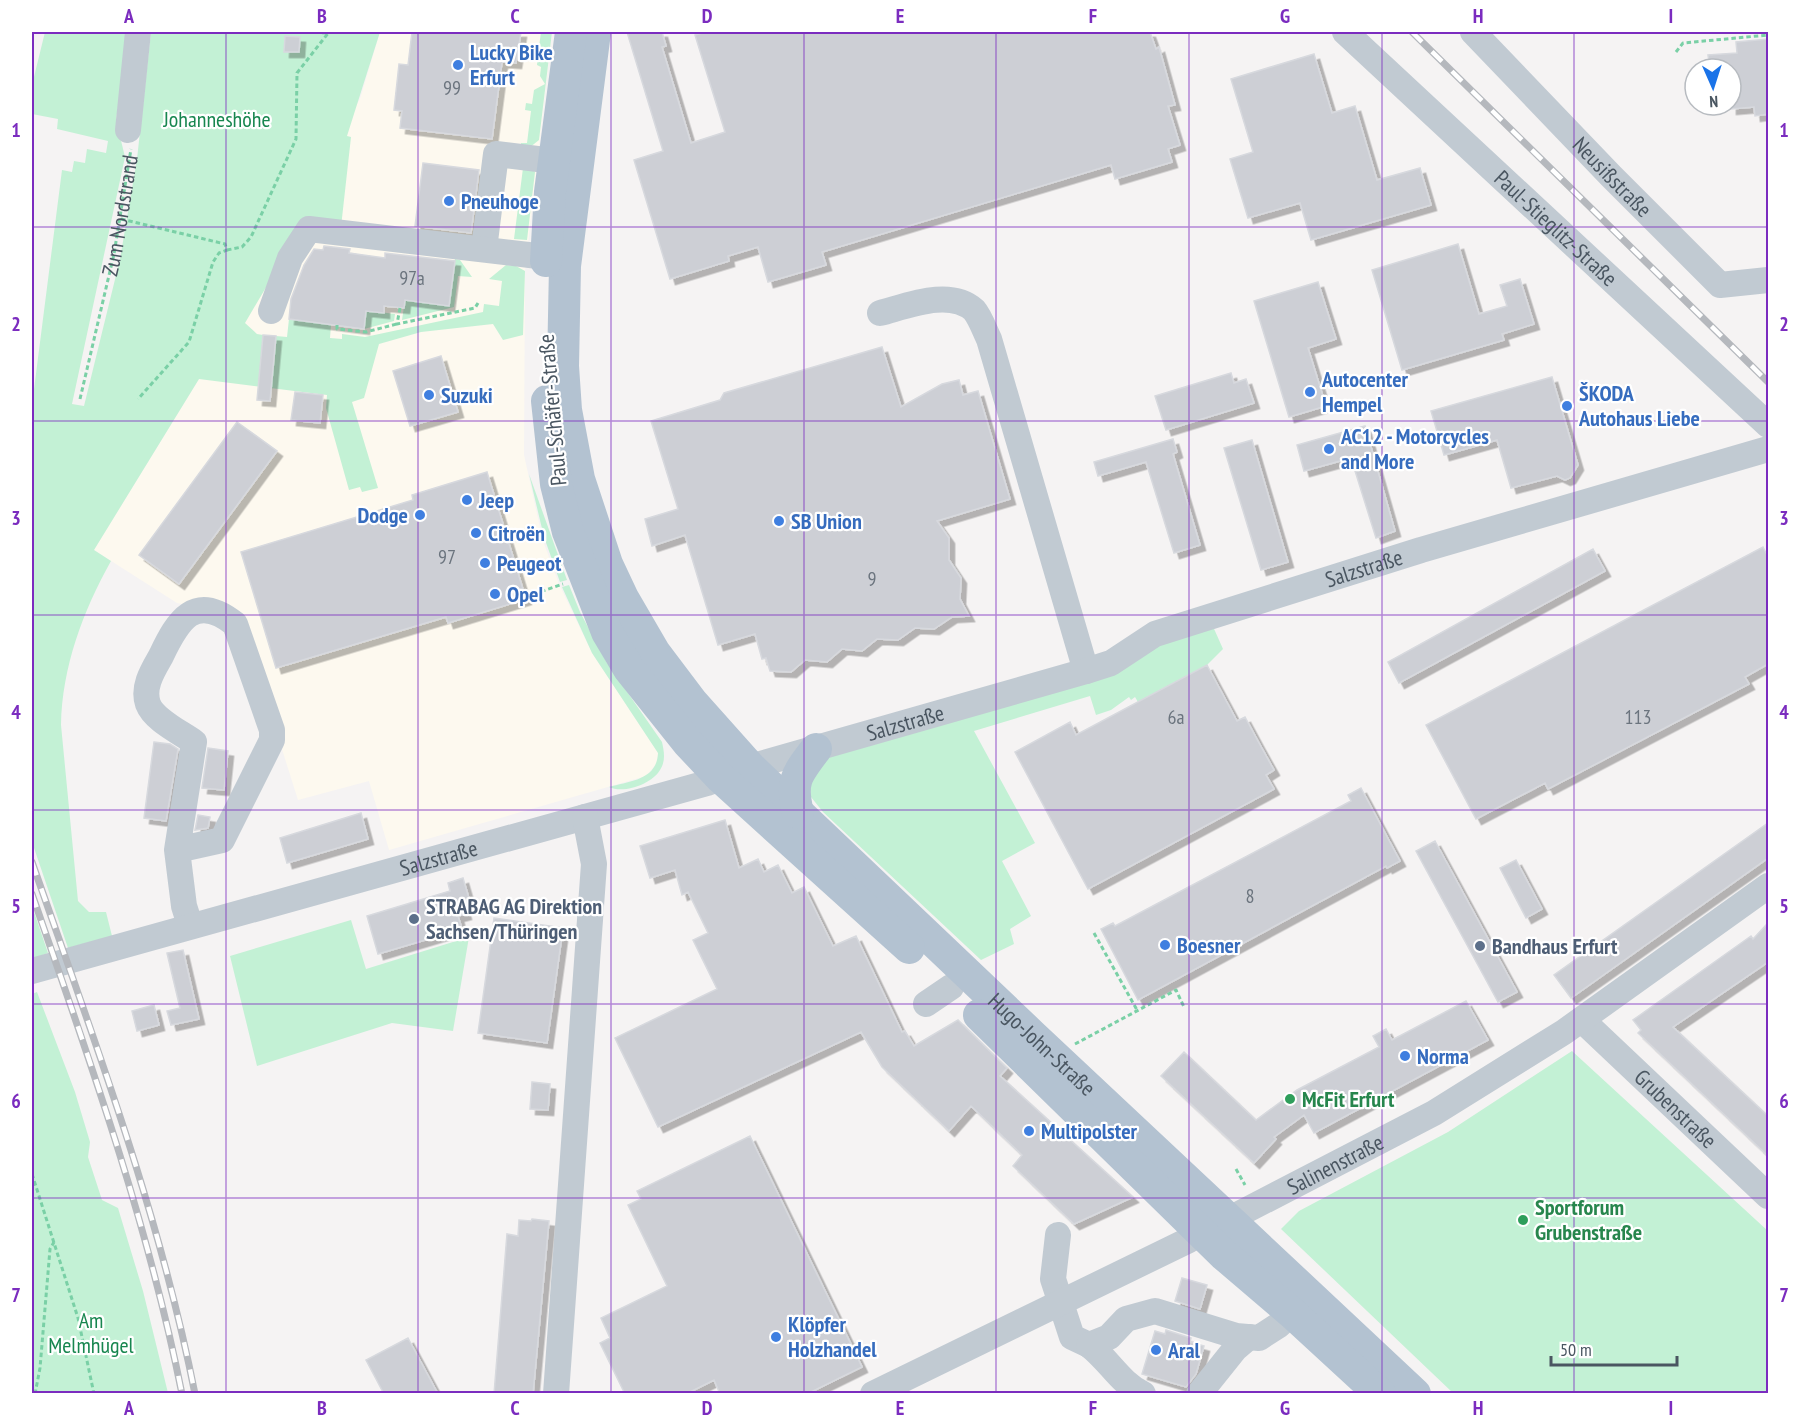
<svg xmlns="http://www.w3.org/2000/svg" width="1800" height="1425" font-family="'PT Sans Narrow',sans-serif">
  <defs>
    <filter id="shadow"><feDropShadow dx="5.5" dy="5.5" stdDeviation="0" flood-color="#0004"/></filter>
  </defs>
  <rect width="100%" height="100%" fill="#f5f3f3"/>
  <!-- commercial -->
  <path fill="#fdf9ef" d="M380,32h172l-27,239 -1,184 19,86 16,43 33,69 66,100 -1,10 -11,13 -257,74 -20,-69 -71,19 -58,-184 -63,-13 -83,-53 105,-171 161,-280z"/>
  <!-- green -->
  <path fill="#c3f1d5" d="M45,32h84l-13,88 9,37 -53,247 12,2 36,-147 17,-100 14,-127h229l-33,104 4,1 -10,90 -37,-4 -59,100 12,11 6,1 -2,29 13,1 2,-29 11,1 2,-18 42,6 -1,13 12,1v-5l23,3 118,-25 1,-8 15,2 3,-25 -13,-2 17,-14 10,1 9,5 -2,64 -20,5 -10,-16 -72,8 -42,12 -15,54 -12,4 26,86 -16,4 -2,-5 -11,3 -23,-82 1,-13 -128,-16 -105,171 17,11c-28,50 -49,106 -50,164l17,176 11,11h17l6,24 -44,12 -36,-106v-437l30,-235 10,2 2,-11 11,2 2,-14 19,4 2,-12 -51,-12 1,-10 -26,-5v-29z
    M541,32h11l-13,108 -10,8 -8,-1v-4h6l4,-32 -6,-1 1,-7 6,1 2,-14 11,-6 -5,-8 1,-9 -4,-2 1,-11 -6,-1 1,-7 6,1z
    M523,168h8l4,4 -8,68 -13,-1z
    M455,259l5,1 12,17 -14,-1 -4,31 -52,13 3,-20 44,5z
    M368,296l3,15 24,3 -1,7 -30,8z
    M529,474l38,106 -7,2 -16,-45z
    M569,585l11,27 27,51 55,79c2,9 4,19 -2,28 -8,14 -36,24 -51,17 21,-6 48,-7 49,-34l-66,-100 -30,-66z
    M1211,622l12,27 -16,16 -69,37 -3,-5 -4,3 -2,-3 -18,13 -15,5 -6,-19 -116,35 61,112 -33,18 29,55 -21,13 4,15 -33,16 -158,-148 -12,-15 -4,-29 13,-10 321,-107z
    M32,906l16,47 -16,6z
    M351,920l15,49 103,-32 -16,94 -61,-8 -135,43 -27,-110z
    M37,992l38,100 15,50 -2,15 14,43 16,8 25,83 25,102h-136v-399z
    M1572,1051l196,180v160l-2,2h-313l-172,-164 18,-18 149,-79z"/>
  <!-- building -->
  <path fill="#cdcfd5" stroke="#d7d9de" stroke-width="1.5" filter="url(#shadow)" d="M412,32h109l-5,31 -14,-1 -10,77 -92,-11 2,-17 -8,-1 5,-46 9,1z
    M627,32h35l4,14 -4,1 29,96 34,-11 -30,-97 11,-3h444l6,17 3,-2 16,58 -7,1 12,39 -12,4 4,13 -57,17 -4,-14 -289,87 4,13 -58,17 -10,-35 -30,9 1,5 -59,18 -36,-119 29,-9z
    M285,36l15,1 -1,15h-15z
    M1768,39v75l-13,2 -1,-9 -23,2v-40h-21l-2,-14 29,-2 -1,-11z
    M1314,54l18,59 23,-7 22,74 43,-12 11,37 -120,35 -11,-37 -52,15 -18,-59 23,-7 -22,-73z
    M423,163l56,7 -8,63 -56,-7z
    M1458,244l21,70 28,-8 -7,-21 20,-6 14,45 -32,10 2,6 -102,30 -30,-100z
    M324,246l26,3 -1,4 36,5v-5l70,8 -6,45 -44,-6 -1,8 -20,-2v7l-18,-2 -2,18 -75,-10 2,-20 13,-34 10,-16 9,1z
    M1318,282l18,57 -28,9 18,58 -37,11 -35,-116z
    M263,335l13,1 -6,65 -13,-1z
    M882,347l19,60 41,-23 17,-4 4,15 15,-4 32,108 -73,22 12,17v22l12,18 -1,21 9,17 -17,1 -18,12 -19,-1 -17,12 -21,-1 -15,12 -20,-2 -15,13 -22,-2 -14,12 -21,-1 -4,-13 -4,1 -7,-25 -37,11 -33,-110 -33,11 -7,-27 33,-10 -27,-88 69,-21 4,-7z
    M441,356l17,56 -48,14 -17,-55z
    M1231,373l3,10 12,-4 8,24 -88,27 -11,-34z
    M1552,377l26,88 -8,13 -5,2 -8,-4 -46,12 -14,-48 -53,15 -13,-44z
    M295,392l28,3 -3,28 -29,-3z
    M237,422l40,29 -98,133 -40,-29z
    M1365,426l30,105 -19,7 -25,-80 -47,13 -7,-26z
    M1173,439l4,13 -4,2 27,91 -26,8 -28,-91 -48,14 -4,-14z
    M1252,440l36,122 -27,8 -37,-122z
    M487,472l39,127 -78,24 -2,-6 -170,51 -35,-116 172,-52 -1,-5z
    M1763,547l5,10v107l-23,13 4,7 -201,105 -3,-6 -69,36 -50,-94z
    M1593,549l12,22 -206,112 -11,-21z
    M1207,665l30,56 8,-4 14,26 15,27 -8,5 8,14 -186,100 -73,-137 55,-30 6,13z
    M154,742l16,2 8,5 -12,72 -22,-3z
    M208,748l20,3 -4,39 -22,-2z
    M1361,788l39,73 -13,7 -1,-2 -248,134 -37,-71 12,-6 2,3 236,-125 -3,-6z
    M361,813l7,26 -81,24 -7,-25z
    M198,815l12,2 -2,11 -13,2z
    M725,820l14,48 19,-9 6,13 14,-7 14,28 12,-6 29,59 23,-10 46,96 3,-1 9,15 44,-26 49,48 -7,8 133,121 -59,27 -61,-58 9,-11 -51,-49 -22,25 -67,-64 -21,-35 -203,95 -43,-89 102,-49 -24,-49 15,-7 -20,-41 -6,3 -7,-25 -25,8 -10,-32z
    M1768,823v35l-197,140 -17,-23z
    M1435,841l82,151 -19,10 -82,-151z
    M1516,860l26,49 -16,9 -26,-50z
    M463,878l7,24 -7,2 3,10 -8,2 4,13 -84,25 -11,-38 83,-25 -2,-8z
    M494,918l69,10 -16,115 -69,-10z
    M1768,923v39l-95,65 95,89v40l-130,-123 3,-3 -8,-10 118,-84 2,3z
    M183,950l16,69 -28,6 -4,-14 13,-3 -13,-55z
    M1466,1001l22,39 -174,93 -10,-18 -30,22 2,2 -22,24 -93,-87 23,-24 72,68 41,-30 82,-43 -6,-11 13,-7 6,11z
    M154,1005l5,20 -22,6 -5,-20z
    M532,1082l18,2 -2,26 -18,-1z
    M750,1136l112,231 -55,27h-87l-6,-14 -28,14h-61l-25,-51 10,-5 -9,-20 66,-32 -39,-81 13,-6 -4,-8z
    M532,1219l17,2 -16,173h-39l13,-160 11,2 1,-16 12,1z
    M1182,1278l25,7 -7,24 -25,-8z
    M1166,1330l25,8 -1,4 14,4 -8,28 -10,13 -44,-13 13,-43 10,3z
    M408,1338l30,56h-54l-18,-34z"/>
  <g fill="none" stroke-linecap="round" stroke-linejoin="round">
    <!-- path -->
    <g stroke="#7ad0a6" stroke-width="3" stroke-dasharray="4.5 3" stroke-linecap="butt">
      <path d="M307,32l22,1"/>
      <path d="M1676,52l7,-9 85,-8"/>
      <path d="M121,219l104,25 2,6 -8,3 -6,9 -24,80 -51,57"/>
      <path d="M227,250l15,-3 9,-10 45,-98 1,-66 32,-41"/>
      <path d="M400,308l-3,16 78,-16 3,-5"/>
      <path d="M337,325v4l29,3 31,-8"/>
      <path id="s1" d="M80,399l34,-145 17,-105"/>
      <path d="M534,594l29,-10"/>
      <path d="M1094,933l43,77"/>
      <path d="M1075,1044l101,-54 8,17"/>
      <path d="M1236,1169l9,16"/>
      <path d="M32,1174l46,144 16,76"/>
      <path d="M35,1394l5,-26 10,-119 4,-7"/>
    </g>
    <!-- minor -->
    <g stroke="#c1cad2" stroke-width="26">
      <path id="s2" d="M1345,32l423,393"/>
      <path id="s3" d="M1473,32l138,144 109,109 48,-5"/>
      <path d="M128,130l10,-98"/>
      <path d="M484,249l12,-95 58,7"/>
      <path d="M271,311l19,-53 19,-29 237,28"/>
      <path d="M880,313c27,-7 70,-25 94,-3 6,7 11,21 15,29l97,332"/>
      <path d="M177,850l45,-10 50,-100v-10l-37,-106c-40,-32 -57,-4 -74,32 -8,14 -19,31 -13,48 6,16 32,28 46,38l-17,108 7,56 6,19"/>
      <path id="s4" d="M32,971l675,-188 43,-16 336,-96 25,-8 44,-29 266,-84 347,-101"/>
      <path d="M926,1004l25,-17"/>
      <path id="s5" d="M1582,1020l186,176"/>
      <path d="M1058,1235l-5,44 19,58 17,8 20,-8 17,-18 29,-8 81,25 23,2 20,-13 13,-12"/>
      <path d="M1089,1345c20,15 31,38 54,49"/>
      <path d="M556,1394l38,-530 -9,-47"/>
      <path id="s6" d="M873,1394l316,-154 245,-127 130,-81 204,-146"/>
      <path d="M1199,1394l36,-45 14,-12"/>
    </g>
    <!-- major -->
    <g stroke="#b3c2d1" stroke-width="32">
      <path id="s7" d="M595,32l-30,234 -2,100 3,44 13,69 28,85 16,34 32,55 37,49 58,65 282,268 383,359"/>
      <path d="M546,261l4,-69 21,-160"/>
      <path d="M547,401l9,83 12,48 39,100 22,37 59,74 33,35 188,170"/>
      <path d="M798,813c-8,-32 -1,-39 18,-64"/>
      <path d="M979,1015l245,240 68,58 88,81"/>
    </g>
    <!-- rail casing -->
    <g stroke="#b5b8bd" stroke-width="7">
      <path id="rail" d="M1412,32l356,350
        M32,862c61,175 127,349 163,532
        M32,894c57,164 116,329 150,500"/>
    </g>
    <!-- rail -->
    <use href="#rail" stroke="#fff" stroke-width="4.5" stroke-dasharray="14" stroke-linecap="butt"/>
  </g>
  <!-- grid -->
  <path fill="none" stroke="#7b2cbf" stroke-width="1.5" stroke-opacity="0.55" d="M226,32v1362M418,32v1362M611,32v1362M804,32v1362M996,32v1362M1189,32v1362M1382,32v1362M1574,32v1362M32,227h1736M32,421h1736M32,615h1736M32,810h1736M32,1004h1736M32,1198h1736"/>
  <!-- markers -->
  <g fill="#3f7fe0" stroke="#fff" stroke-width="2">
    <circle cx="458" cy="65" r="6"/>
    <circle cx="449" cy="201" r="6"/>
    <circle cx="1310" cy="392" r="6"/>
    <circle cx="429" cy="395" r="6"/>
    <circle cx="1567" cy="406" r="6"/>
    <circle cx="1329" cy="449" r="6"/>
    <circle cx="467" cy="500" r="6"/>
    <circle cx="420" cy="515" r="6"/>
    <circle cx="779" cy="521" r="6"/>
    <circle cx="476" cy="533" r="6"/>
    <circle cx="485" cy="563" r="6"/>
    <circle cx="495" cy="594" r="6"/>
    <circle cx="1165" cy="945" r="6"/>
    <circle cx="1405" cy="1056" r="6"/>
    <circle cx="1029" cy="1131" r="6"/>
    <circle cx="776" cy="1337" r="6"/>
    <circle cx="1156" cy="1350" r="6"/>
  </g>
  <g fill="#5c6f8a" stroke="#fff" stroke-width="2">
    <circle cx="414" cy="919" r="6"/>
    <circle cx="1480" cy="946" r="6"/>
  </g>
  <g fill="#2e9e5b" stroke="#fff" stroke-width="2">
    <circle cx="1290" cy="1099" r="6"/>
    <circle cx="1523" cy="1220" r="6"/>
  </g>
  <g text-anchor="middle" stroke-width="4.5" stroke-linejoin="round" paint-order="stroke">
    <!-- number labels -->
    <g font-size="20" fill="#6b747e">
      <text x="452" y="95">99</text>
      <text x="412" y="285">97a</text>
      <text x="447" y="564">97</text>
      <text x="872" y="586">9</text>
      <text x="1176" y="724">6a</text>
      <text x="1638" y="724">113</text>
      <text x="1250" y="903">8</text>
    </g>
    <!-- shop labels -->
    <g font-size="22" font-weight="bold" fill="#366cbe" stroke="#fff" text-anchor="start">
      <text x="470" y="60">Lucky Bike<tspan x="470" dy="25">Erfurt</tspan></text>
      <text x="461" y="209">Pneuhoge</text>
      <text x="1322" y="387">Autocenter<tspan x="1322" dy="25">Hempel</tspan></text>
      <text x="1579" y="401">ŠKODA<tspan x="1579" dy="25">Autohaus Liebe</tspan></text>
      <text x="441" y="403">Suzuki</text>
      <text x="1341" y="444">AC12 - Motorcycles<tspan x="1341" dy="25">and More</tspan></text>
      <text x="479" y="508">Jeep</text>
      <text x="408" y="523" text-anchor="end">Dodge</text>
      <text x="791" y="529">SB Union</text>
      <text x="488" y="541">Citroën</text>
      <text x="497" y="571">Peugeot</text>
      <text x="507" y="602">Opel</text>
      <text x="1177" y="953">Boesner</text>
      <text x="1417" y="1064">Norma</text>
      <text x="1041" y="1139">Multipolster</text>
      <text x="788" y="1332">Klöpfer<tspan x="788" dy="25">Holzhandel</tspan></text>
      <text x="1168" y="1358">Aral</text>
    </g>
    <!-- park labels -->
    <g font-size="22" fill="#17864f" stroke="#fff">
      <text x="217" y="127">Johanneshöhe</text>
      <text x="91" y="1328">Am<tspan x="91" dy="25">Melmhügel</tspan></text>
    </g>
    <!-- street labels -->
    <g font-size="22" fill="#4a5661" stroke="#fff">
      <text dy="8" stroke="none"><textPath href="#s3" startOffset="201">Neusißstraße</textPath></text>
      <text dy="8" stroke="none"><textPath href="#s1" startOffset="188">Zum Nordstrand</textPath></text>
      <text dy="8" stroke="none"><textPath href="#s2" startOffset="288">Paul-Stieglitz-Straße</textPath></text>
      <text transform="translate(552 410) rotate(-95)" y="8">Paul-Schäfer-Straße</text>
      <text dy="8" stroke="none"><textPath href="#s4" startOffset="1394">Salzstraße</textPath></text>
      <text dy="8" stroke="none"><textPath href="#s4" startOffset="908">Salzstraße</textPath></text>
      <text dy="8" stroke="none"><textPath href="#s4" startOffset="422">Salzstraße</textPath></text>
      <text dy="8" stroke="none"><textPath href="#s7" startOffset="1192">Hugo-John-Straße</textPath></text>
      <text dy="8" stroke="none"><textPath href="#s5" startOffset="129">Grubenstraße</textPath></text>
      <text dy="8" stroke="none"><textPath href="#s6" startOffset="516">Salinenstraße</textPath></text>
    </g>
    <!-- service labels -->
    <g font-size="22" font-weight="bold" fill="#4e5e75" stroke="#fff" text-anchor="start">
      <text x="426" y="914">STRABAG AG Direktion<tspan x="426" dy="25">Sachsen/Thüringen</tspan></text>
      <text x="1492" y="954">Bandhaus Erfurt</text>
    </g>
    <!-- leisure labels -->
    <g font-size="22" font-weight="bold" fill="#27864d" stroke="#fff" text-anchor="start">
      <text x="1302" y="1107">McFit Erfurt</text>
      <text x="1535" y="1215">Sportforum<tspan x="1535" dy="25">Grubenstraße</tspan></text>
    </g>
  </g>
  <!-- border -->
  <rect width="1800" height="1425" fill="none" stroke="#ffffff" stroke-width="66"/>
  <!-- north arrow -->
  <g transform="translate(1713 87) rotate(177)"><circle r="28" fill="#ffffff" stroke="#b7bbc0" stroke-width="1.5"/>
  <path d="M0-4.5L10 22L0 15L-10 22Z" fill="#1a73e8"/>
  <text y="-9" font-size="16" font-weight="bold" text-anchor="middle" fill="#4a5661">N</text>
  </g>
  <!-- scale -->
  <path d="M1551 1356v9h126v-9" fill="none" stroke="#4a5661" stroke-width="3"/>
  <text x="1560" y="1356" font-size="18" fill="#4a5661" stroke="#ffffff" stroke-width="4.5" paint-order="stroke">50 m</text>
  <rect x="33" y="33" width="1734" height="1359" fill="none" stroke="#7b2cbf" stroke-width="2"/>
  <g font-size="20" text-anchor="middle" font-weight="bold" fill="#7b2cbf">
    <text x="129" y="23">A</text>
    <text x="322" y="23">B</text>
    <text x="515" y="23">C</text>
    <text x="707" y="23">D</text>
    <text x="900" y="23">E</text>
    <text x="1093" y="23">F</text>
    <text x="1285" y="23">G</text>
    <text x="1478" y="23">H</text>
    <text x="1671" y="23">I</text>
    <text x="16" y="137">1</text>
    <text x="1784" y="137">1</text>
    <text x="16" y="331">2</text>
    <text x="1784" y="331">2</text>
    <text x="16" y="525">3</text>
    <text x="1784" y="525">3</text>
    <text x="16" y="719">4</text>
    <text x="1784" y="719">4</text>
    <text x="16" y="913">5</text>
    <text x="1784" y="913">5</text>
    <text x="16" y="1108">6</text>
    <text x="1784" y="1108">6</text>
    <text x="16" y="1302">7</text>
    <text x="1784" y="1302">7</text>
    <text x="129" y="1415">A</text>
    <text x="322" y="1415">B</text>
    <text x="515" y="1415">C</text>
    <text x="707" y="1415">D</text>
    <text x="900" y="1415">E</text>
    <text x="1093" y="1415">F</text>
    <text x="1285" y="1415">G</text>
    <text x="1478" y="1415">H</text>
    <text x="1671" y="1415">I</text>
  </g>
</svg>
